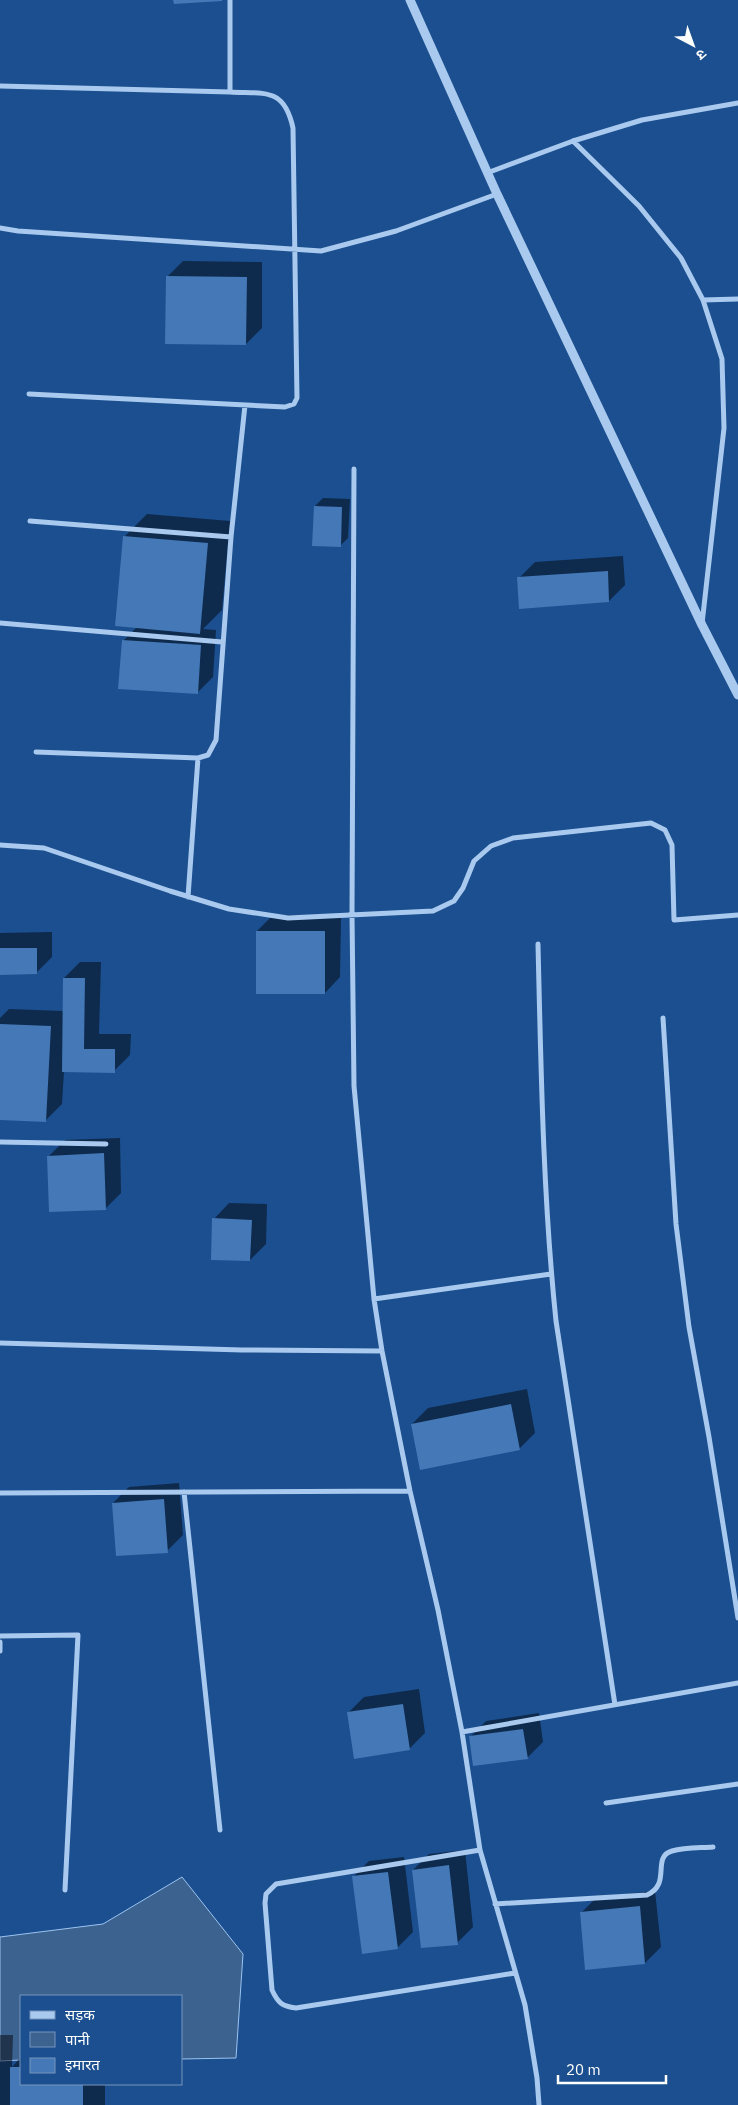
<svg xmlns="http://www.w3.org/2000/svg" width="738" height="2105" font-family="'IBM Plex Sans','Noto Sans Devanagari',sans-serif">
  <rect width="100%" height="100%" fill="#1b4f8f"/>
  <!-- water -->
  <path fill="#3c6290" stroke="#9cc4f0" d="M182,1877l61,77 -7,104 -55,1v-63h-160v64l-21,1v-124l103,-13z"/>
  <!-- shadow -->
  <path fill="#0007" d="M183,261l79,1v66l-16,16 -79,-67z
    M323,498l27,1 -2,39 -8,8 -25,-40z
    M147,514l83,7 -8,89 -19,19 13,1 -3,47 -16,16 -74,-52 14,-14 -13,-90z
    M623,556l2,29 -16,16 -90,-23 16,-16z
    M273,915l68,1 -1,61 -15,16 -68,-62z
    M52,932v25l-16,16 -36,1v-41z
    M80,962h21l-2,72h32l-1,21 -16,16h-50l-2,33 -16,16 -46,-2v-100l9,-9 55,2v-33z
    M120,1138l1,55 -16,16 -56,-53 16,-16z
    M229,1203l38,1 -1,40 -16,16 -36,-41z
    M527,1389l8,44 -16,16 -107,-25 16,-16z
    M179,1483l4,52 -16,16 -54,-48 16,-16z
    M419,1689l6,44 -16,16 -61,-36 16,-16z
    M539,1713l4,29 -16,16 -57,-21 16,-16z
    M465,1850l8,77 -16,16 -44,-73 16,-16z
    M404,1857l9,75 -16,16 -44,-71 16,-16z
    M655,1891l6,56 -16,16 -64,-50 16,-16z
    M0,2035h13l-1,32 9,-10v27h84v21h-105z"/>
  <!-- building -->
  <path fill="#4478b7" d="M173,0h49v1l-48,3z
    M166,276l81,1 -1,68 -81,-1z
    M314,506l28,1 -1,40 -29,-1z
    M123,536l85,7 -8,91 -85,-8z
    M608,571l1,31 -90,7 -2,-32z
    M122,640l79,5 -3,49 -80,-5z
    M256,931h69v63h-69z
    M0,948h37v26l-37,1z
    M63,978h22l-1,71h31v24l-53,-1z
    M0,1024l51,2 -5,96 -46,-2z
    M104,1153l2,57 -57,2 -2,-56z
    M212,1218l40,2 -2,41 -39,-1z
    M511,1404l9,46 -100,20 -9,-46z
    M164,1499l4,54 -52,3 -4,-53z
    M403,1704l7,46 -56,9 -7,-47z
    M523,1729l5,30 -55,7 -4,-30z
    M449,1865l9,80 -37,3 -9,-78z
    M388,1872l10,77 -36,5 -10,-78z
    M640,1906l5,58 -60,6 -5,-58z
    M10,2067h11v17h62v21h-73z"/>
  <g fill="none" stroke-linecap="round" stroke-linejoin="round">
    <!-- minor -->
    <path stroke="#a9c9ee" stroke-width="5" d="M0,86l230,6
      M573,141l66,65 42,52 22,42 19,59 2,69 -22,196
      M487,173l86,-32 69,-21 96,-17
      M0,228l18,3 303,20 75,-20 101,-37
      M703,300l35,-1
      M29,394l256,13 9,-3 3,-6 -4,-270c-9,-41 -28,-34 -63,-36v-92
      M354,469l-2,445 2,172 20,213 8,52 28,140 28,119 24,122 18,118 45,155 12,73 2,27
      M30,521l201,16
      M0,623l222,19
      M36,752l162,6 10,-3 8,-15 15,-203 14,-132
      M0,845l44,3 126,43 59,18 59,9 145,-7 21,-10 9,-13 11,-27 17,-15 22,-8 138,-15 14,7 7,15 2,75 64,-5
      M188,897l10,-139
      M538,944c3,126 5,252 18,377l59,384
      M663,1018l13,206 13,103 20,110 29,181
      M0,1142l106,2
      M374,1299l177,-25
      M0,1343l242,7 140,1
      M184,1492l36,338
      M0,1493l410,-2
      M0,1636l78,-1 -13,255
      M0,1642v9
      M462,1732l276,-49
      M606,1803l132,-19
      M480,1850l-204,34 -10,10 -1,9 7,87c6,13 10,16 24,18l219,-35
      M495,1904l152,-9c25,-11 4,-38 25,-44 13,-4 28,-3 41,-4"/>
    <!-- tertiary -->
    <path stroke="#a9c9ee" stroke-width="9" d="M410,0l87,194 205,431 36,70"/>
  </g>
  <!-- legend -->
  <rect x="20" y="1995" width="162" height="90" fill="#1b4f8f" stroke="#7695bc"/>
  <rect x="30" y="2011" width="25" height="8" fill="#a9c9ee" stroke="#7695bc"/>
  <text x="65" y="2020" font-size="15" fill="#ffffff">सड़क</text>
  <rect x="30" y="2032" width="25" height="15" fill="#3c6290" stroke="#7695bc"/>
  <text x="65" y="2045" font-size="15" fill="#ffffff">पानी</text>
  <rect x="30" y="2058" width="25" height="15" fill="#4478b7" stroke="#7695bc"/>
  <text x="65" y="2070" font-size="15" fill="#ffffff">इमारत</text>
  <!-- north arrow -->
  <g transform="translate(693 45) rotate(139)" stroke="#1b4f8f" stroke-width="4" paint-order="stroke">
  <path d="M0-4L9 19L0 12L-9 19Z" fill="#ffffff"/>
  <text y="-8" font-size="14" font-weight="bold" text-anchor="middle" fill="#ffffff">उ</text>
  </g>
  <!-- scale -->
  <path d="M558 2075v8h108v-8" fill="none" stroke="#ffffff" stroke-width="2.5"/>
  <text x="566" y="2075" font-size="15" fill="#ffffff" stroke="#1b4f8f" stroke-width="4" paint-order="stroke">20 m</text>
</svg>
